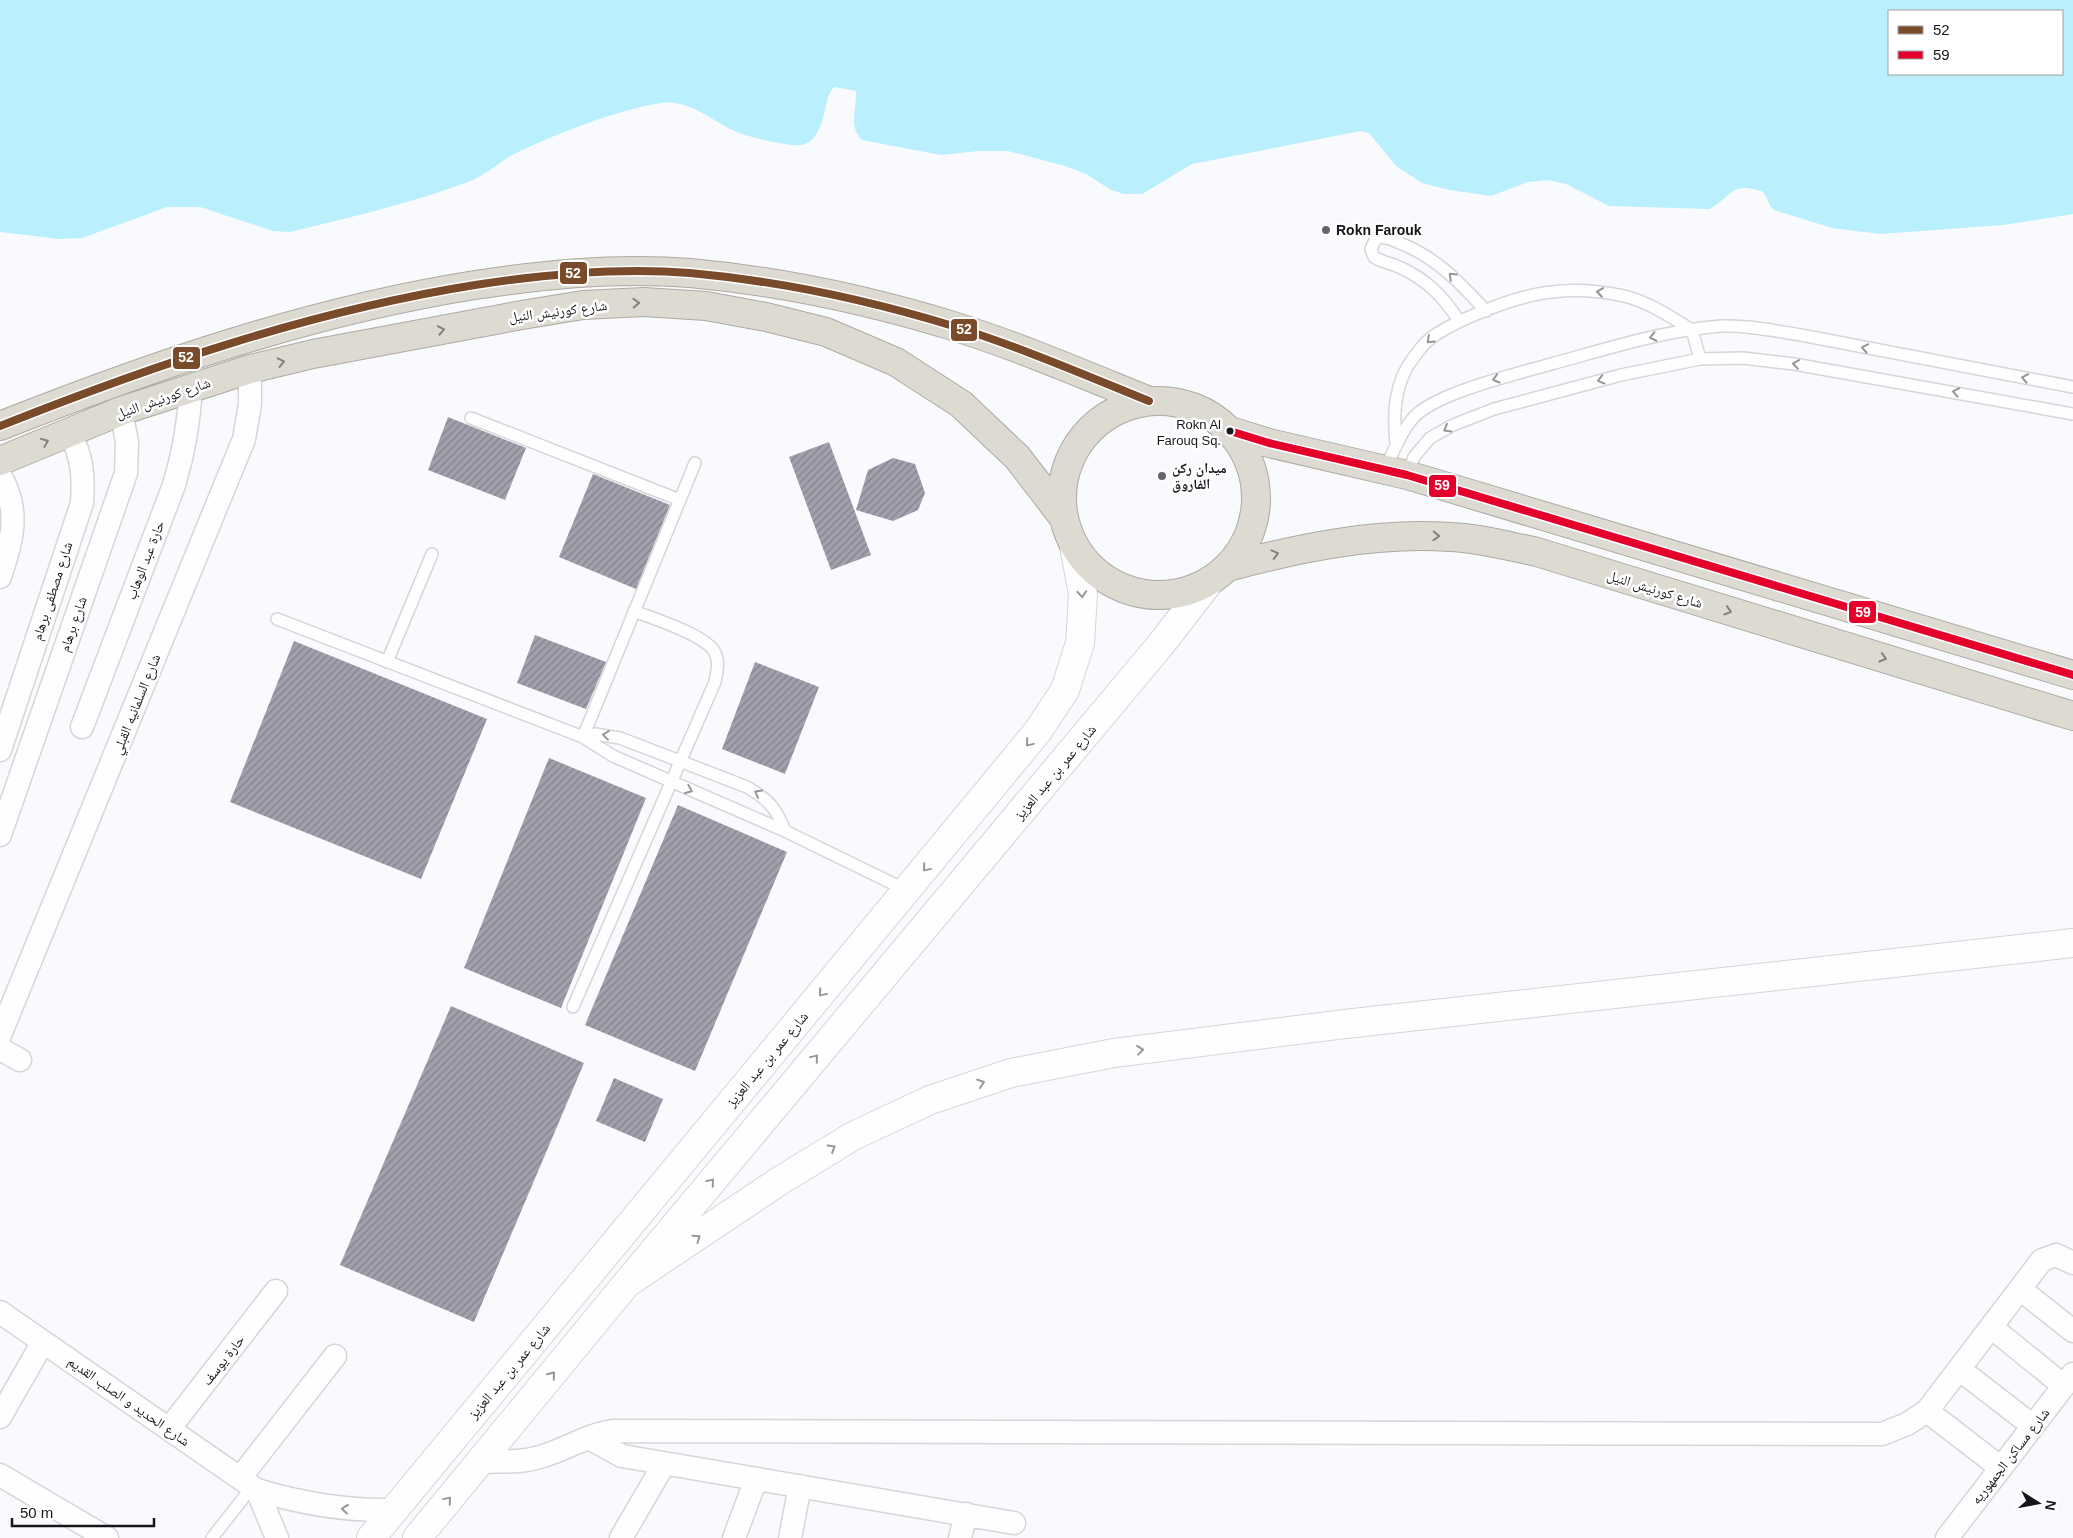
<svg xmlns="http://www.w3.org/2000/svg" width="2073" height="1538" font-family="Arial,'Noto Naskh Arabic',sans-serif">
  <defs>
    <pattern id="building-hatch" width="6" height="6" patternUnits="userSpaceOnUse" patternTransform="scale(1.25)"><rect width="6" height="6" fill="#a1a0ad"/><path d="M-1 1l2-2M0 6l6-6M5 7l2-2" fill="none" stroke="#82818c"/></pattern>
  </defs>
  <rect width="100%" height="100%" fill="#f8fafd"/>
  <!-- water -->
  <path fill="#baeffd" fill-rule="evenodd" d="M0,0h2073v214l-70,11 -123,9 -48,-6 -58,-18c-6,-5 -6,-12 -10,-17 -3,-3 -7,-3 -11,-4 -24,-5 -24,11 -44,20l-100,-3 -43,-22 -18,-4 -20,2 -37,14 -41,-6 -28,-7 -26,-17 -27,-33 -8,-2 -169,33 -50,30h-18l-13,-4 -25,-16 -21,-8 -57,-15h-29l-38,4 -79,-15c-14,-14 -5,-31 -6,-49l-21,-4c-12,4 -7,48 -30,57 -8,3 -18,0 -26,-1 -13,-2 -25,-5 -37,-9 -26,-9 -51,-35 -80,-31 -40,5 -109,32 -146,50 -17,9 -30,22 -48,29 -59,22 -118,35 -178,50l-17,-1 -73,-24h-33l-85,31 -22,1 -60,-7zM1889,11h173v63h-173z"/>
  <!-- building -->
  <path fill="url(#building-hatch)" d="M448,417l78,31 -21,52 -77,-30z
    M829,442l42,113 -40,15 -42,-113z
    M893,458l22,6 10,29 -7,17 -25,11 -37,-11 12,-40z
    M593,474l77,31 -34,84 -77,-32z
    M535,635l71,27 -20,47 -69,-26z
    M294,641l193,78 -66,160 -191,-77z
    M755,662l64,25 -34,87 -63,-25z
    M549,758l97,40 -85,210 -97,-40z
    M678,805l109,47 -92,219 -110,-46z
    M451,1006l133,57 -110,259 -134,-57z
    M614,1078l49,21 -18,43 -49,-21z"/>
  <g fill="none" stroke-linecap="round" stroke-linejoin="round">
    <!-- lane casing -->
    <g stroke="#d4d6d8" stroke-width="14">
      <path id="lane" d="M1459,321c-16,-25 -33,-42 -60,-54 -8,-4 -18,-5 -25,-10l-3,-8 5,-11c8,-3 18,2 26,6 35,14 58,39 84,67
        M471,418l209,82
        M1396,444c-3,-30 -2,-62 18,-87 5,-7 13,-17 21,-22 28,-18 84,-40 117,-43 24,-3 49,-1 72,4 25,6 47,21 68,34l8,29
        M1385,470c8,-18 16,-38 29,-53 24,-25 103,-43 137,-53 56,-15 113,-34 171,-38 26,-1 53,5 79,9l272,52
        M1407,475l7,-18 16,-19 23,-13 41,-16 127,-34 79,-16 43,-1 51,6 279,50
        M277,619l306,118 30,19 172,75 121,59
        M387,662l45,-108
        M583,737l112,-274
        M583,737l12,-3 25,4 127,49c22,13 29,21 38,44
        M573,1007l142,-325c2,-11 5,-21 -1,-31 -11,-17 -60,-32 -80,-40
        M212,1538l40,-51"/>
    </g>
    <!-- street casing -->
    <g stroke="#d4d6d8" stroke-width="25">
      <path id="street" d="M0,475c21,37 12,64 0,102
        M82,727l92,-242c10,-33 15,-63 17,-97
        M0,750l82,-247c2,-29 0,-45 -12,-71
        M0,835l126,-362 1,-31 -6,-31
        M0,1035l244,-596 6,-35v-35
        M0,1049l20,11
        M2020,1289l53,42
        M0,1312l257,178c46,14 89,21 137,20
        M1991,1327l73,59
        M1959,1369l74,57
        M1927,1411l74,57
        M0,1417l43,-75
        M169,1429l107,-138
        M589,1438l33,18 392,67
        M481,1462c21,-1 42,1 62,-6 24,-7 46,-22 71,-25l1268,3 25,-10 20,-13 115,-151 14,-5 17,8
        M0,1475l107,63
        M240,1478l95,-122
        M257,1490l20,48
        M621,1538l43,-74
        M734,1538l22,-59
        M790,1538l10,-52
        M960,1538l6,-24
        M1947,1538l126,-164"/>
    </g>
    <!-- secondary casing -->
    <g stroke="#d4d6d8" stroke-width="30">
      <path id="secondary" d="M627,1283l154,-103 72,-44 77,-36 81,-27 103,-20 231,-29 728,-81
        M371,1538l667,-807 27,-41 15,-47 3,-49 -9,-48
        M417,1538l210,-255 535,-640 48,-62"/>
    </g>
    <!-- highway casing -->
    <g stroke="#adaaa1" stroke-width="30">
      <path id="highway" d="M1062 498a97 97 0 1 1 194 0a97 97 0 1 1-194 0Z
        M0,426c154,-61 311,-115 475,-141 71,-11 143,-18 215,-12 89,8 178,27 263,53 67,21 132,49 196,75
        M1230,431l39,12 138,32 666,200
        M0,461l121,-50 129,-42 63,-15 209,-39 61,-10 61,-3 62,4 60,11 60,15 70,30 65,42 56,53 47,61
        M1228,567c71,-19 147,-35 222,-30 29,1 58,9 87,15l536,164"/>
    </g>
    <!-- lane -->
    <use href="#lane" stroke="#fefeff" stroke-width="11"/>
    <!-- street -->
    <use href="#street" stroke="#fefeff" stroke-width="22"/>
    <!-- secondary -->
    <use href="#secondary" stroke="#fefeff" stroke-width="28"/>
    <!-- highway -->
    <use href="#highway" stroke="#dddad1" stroke-width="28"/>
    <!-- bus-1 casing -->
    <g stroke="#fff" stroke-width="11">
      <path id="bus-1" d="M0,426c154,-61 311,-115 475,-141 71,-11 143,-18 215,-12 89,8 178,27 263,53 67,21 132,49 196,75"/>
    </g>
    <!-- bus-2 casing -->
    <g stroke="#fff" stroke-width="11">
      <path id="bus-2" d="M1230,431l39,12 138,32 666,200"/>
    </g>
    <!-- bus-1 -->
    <use href="#bus-1" stroke="#7a4b2a" stroke-width="8"/>
    <!-- bus-2 -->
    <use href="#bus-2" stroke="#e4002b" stroke-width="8"/>
  </g>
  <!-- one-way arrows -->
  <defs><path id="oneway-chevron" d="M-2-3.5L2.5 0L-2 3.5" fill="none" stroke-width="1.6" stroke-linecap="round" stroke-linejoin="round" transform="scale(1.25)"/></defs>
  <g stroke="#959698">
    <use href="#oneway-chevron" transform="translate(1452 276) rotate(-136)"/>
    <use href="#oneway-chevron" transform="translate(1600 292) rotate(-171)"/>
    <use href="#oneway-chevron" transform="translate(1653 337) rotate(168)"/>
    <use href="#oneway-chevron" transform="translate(1430 340) rotate(137)"/>
    <use href="#oneway-chevron" transform="translate(1865 348) rotate(-169)"/>
    <use href="#oneway-chevron" transform="translate(1796 364) rotate(-172)"/>
    <use href="#oneway-chevron" transform="translate(2025 378) rotate(-169)"/>
    <use href="#oneway-chevron" transform="translate(1496 379) rotate(164)"/>
    <use href="#oneway-chevron" transform="translate(1601 380) rotate(165)"/>
    <use href="#oneway-chevron" transform="translate(1956 392) rotate(-169)"/>
    <use href="#oneway-chevron" transform="translate(1447 429) rotate(150)"/>
    <use href="#oneway-chevron" transform="translate(1082 594) rotate(86)"/>
    <use href="#oneway-chevron" transform="translate(606 735) rotate(-173)"/>
    <use href="#oneway-chevron" transform="translate(1029 743) rotate(130)"/>
    <use href="#oneway-chevron" transform="translate(689 790) rotate(23)"/>
    <use href="#oneway-chevron" transform="translate(758 793) rotate(-150)"/>
    <use href="#oneway-chevron" transform="translate(926 868) rotate(130)"/>
    <use href="#oneway-chevron" transform="translate(822 993) rotate(130)"/>
    <use href="#oneway-chevron" transform="translate(1140 1050) rotate(-7)"/>
    <use href="#oneway-chevron" transform="translate(815 1058) rotate(-50)"/>
    <use href="#oneway-chevron" transform="translate(981 1083) rotate(-19)"/>
    <use href="#oneway-chevron" transform="translate(832 1148) rotate(-31)"/>
    <use href="#oneway-chevron" transform="translate(711 1182) rotate(-50)"/>
    <use href="#oneway-chevron" transform="translate(697 1238) rotate(-35)"/>
    <use href="#oneway-chevron" transform="translate(552 1375) rotate(-51)"/>
    <use href="#oneway-chevron" transform="translate(448 1500) rotate(-50)"/>
    <use href="#oneway-chevron" transform="translate(345 1509) rotate(-174)"/>
  </g>
  <g stroke="#83827f">
    <use href="#oneway-chevron" transform="translate(636 303) rotate(-2)"/>
    <use href="#oneway-chevron" transform="translate(441 330) rotate(-11)"/>
    <use href="#oneway-chevron" transform="translate(281 362) rotate(-13)"/>
    <use href="#oneway-chevron" transform="translate(45 442) rotate(-22)"/>
    <use href="#oneway-chevron" transform="translate(1436 536) rotate(2)"/>
    <use href="#oneway-chevron" transform="translate(1275 554) rotate(-15)"/>
    <use href="#oneway-chevron" transform="translate(1728 611) rotate(17)"/>
    <use href="#oneway-chevron" transform="translate(1883 658) rotate(17)"/>
  </g>
  <!-- markers -->
  <g fill="#646669" stroke="#fff" stroke-width="2">
    <circle cx="1326" cy="230" r="5"/>
    <circle cx="1162" cy="476" r="5"/>
  </g>
  <circle fill="#15171a" stroke="#fff" stroke-width="2" cx="1230" cy="431" r="4.5"/>
  <g text-anchor="middle" stroke-width="5" stroke-linejoin="round" paint-order="stroke">
    <!-- bus labels -->
    <g font-size="13" fill="#15171a" stroke="#fff" text-anchor="end">
      <text x="1221" y="429">Rokn Al<tspan x="1221" dy="16">Farouq Sq.</tspan></text>
    </g>
    <!-- poi labels -->
    <g font-size="14" font-weight="bold" fill="#15171a" stroke="#fff" text-anchor="start">
      <text x="1336" y="235">Rokn Farouk</text>
      <text x="1172" y="473">ميدان ركن<tspan x="1172" dy="16">الفاروق</tspan></text>
    </g>
    <!-- street labels -->
    <g font-size="14" fill="#15171a" stroke="#fff">
      <text transform="translate(558 311) rotate(-7)" y="5">شارع كورنيش النيل</text>
      <text transform="translate(163 398) rotate(-19)" y="5">شارع كورنيش النيل</text>
      <text transform="translate(145 560) rotate(-69)" y="5">حارة عبد الوهاب</text>
      <text transform="translate(1655 589) rotate(17)" y="5">شارع كورنيش النيل</text>
      <text transform="translate(52 591) rotate(-72)" y="5">شارع مصطفى برهام</text>
      <text transform="translate(73 624) rotate(-71)" y="5">شارع برهام</text>
      <text transform="translate(136 704) rotate(-68)" y="5">شارع السلمانيه القبلي</text>
      <text transform="translate(1055 772) rotate(-50)" y="5">شارع عمر بن عبد العزيز</text>
      <text transform="translate(767 1059) rotate(-50)" y="5">شارع عمر بن عبد العزيز</text>
      <text transform="translate(223 1360) rotate(-52)" y="5">حارة يوسف</text>
      <text transform="translate(509 1371) rotate(-50)" y="5">شارع عمر بن عبد العزيز</text>
      <text transform="translate(129 1401) rotate(35)" y="5">شارع الحديد و الصلب القديم</text>
      <text transform="translate(2010 1456) rotate(-52)" y="5">شارع مساكن الجمهوريه</text>
    </g>
  </g>
  <g stroke="#fff" stroke-width="2">
    <rect x="559" y="261" width="29" height="24" rx="5" fill="#7a4b2a"/>
    <rect x="950" y="318" width="28" height="24" rx="5" fill="#7a4b2a"/>
    <rect x="172" y="346" width="29" height="24" rx="5" fill="#7a4b2a"/>
    <rect x="1428" y="474" width="29" height="24" rx="5" fill="#e4002b"/>
    <rect x="1848" y="600" width="29" height="24" rx="5" fill="#e4002b"/>
  </g>
  <g font-size="14" text-anchor="middle" font-weight="bold" fill="#fff">
    <text x="573" y="278">52</text>
    <text x="964" y="334">52</text>
    <text x="186" y="362">52</text>
    <text x="1442" y="490">59</text>
    <text x="1863" y="617">59</text>
  </g>
  <!-- legend -->
  <rect x="1888" y="10" width="175" height="65" fill="#ffffff" stroke="#a1a2a3"/>
  <rect x="1898" y="26" width="25" height="8" fill="#7a4b2a" stroke="#a1a2a3"/>
  <text x="1933" y="35" font-size="15" fill="#15171a">52</text>
  <rect x="1898" y="51" width="25" height="8" fill="#e4002b" stroke="#a1a2a3"/>
  <text x="1933" y="60" font-size="15" fill="#15171a">59</text>
  <!-- north arrow -->
  <g transform="translate(2038 1503) rotate(101)" stroke="#ffffff" stroke-width="4" paint-order="stroke">
  <path d="M0-4L9 19L0 12L-9 19Z" fill="#15171a"/>
  <text y="-8" font-size="14" font-weight="bold" text-anchor="middle" fill="#15171a">N</text>
  </g>
  <!-- scale -->
  <path d="M12 1518v8h142v-8" fill="none" stroke="#15171a" stroke-width="2.5"/>
  <text x="20" y="1518" font-size="15" fill="#15171a" stroke="#ffffff" stroke-width="4" paint-order="stroke">50 m</text>
</svg>
